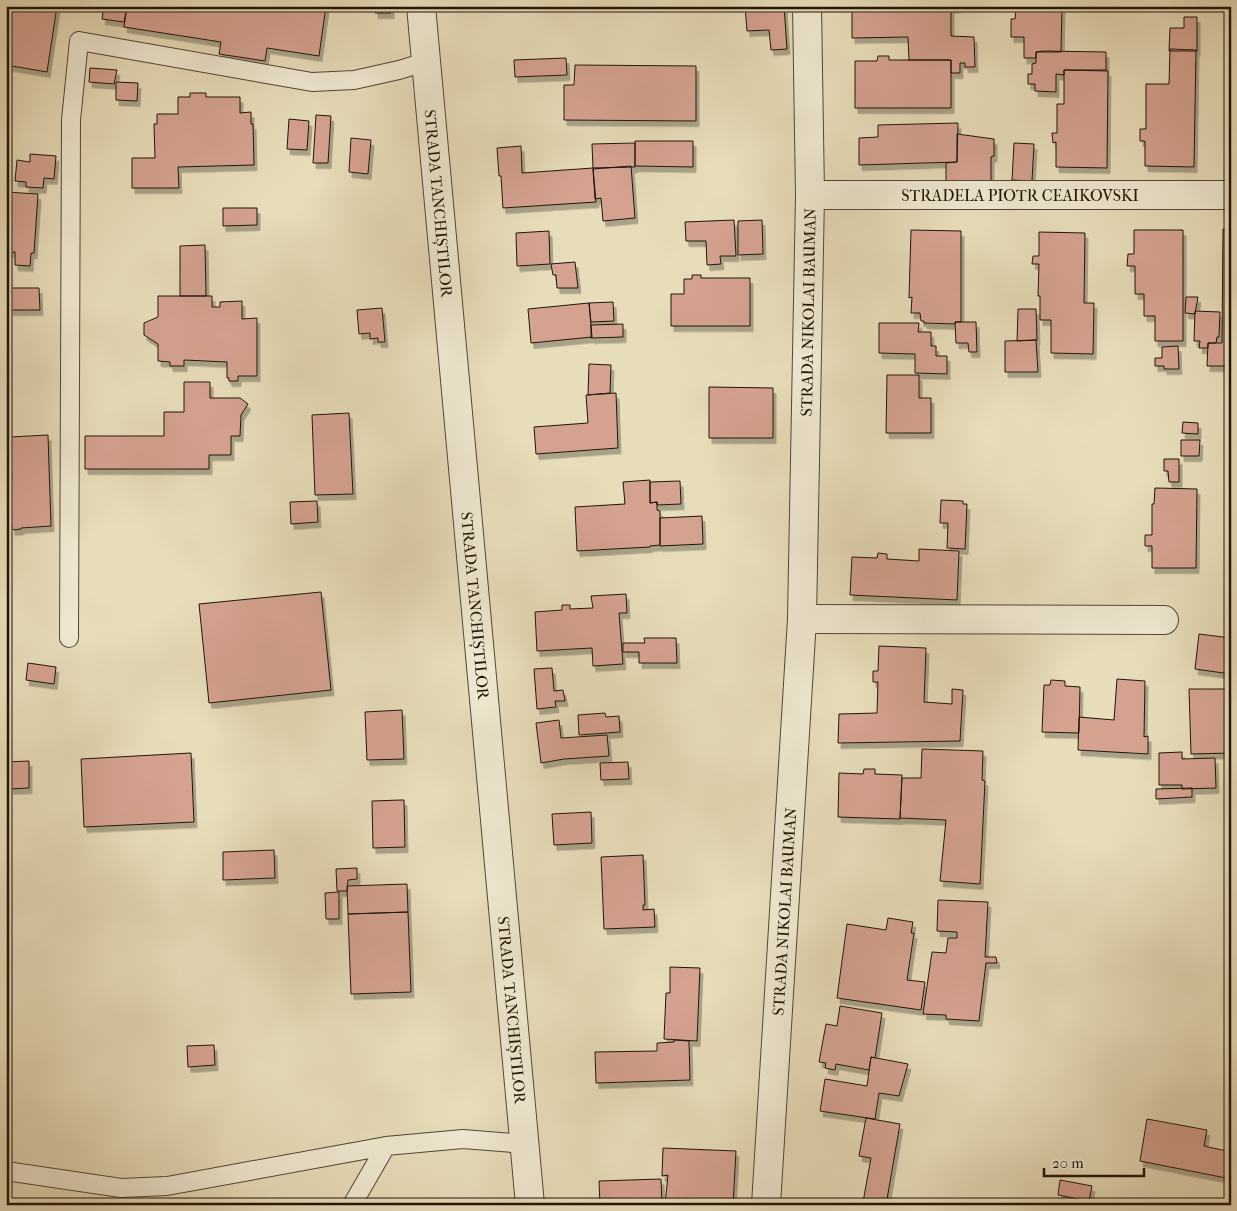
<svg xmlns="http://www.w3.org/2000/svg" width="1237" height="1211" font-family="'IM FELL French Canon',serif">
  <defs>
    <filter id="shadow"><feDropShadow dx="3" dy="5.5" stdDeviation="0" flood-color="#0004"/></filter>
  </defs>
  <rect width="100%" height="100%" fill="#e8ddba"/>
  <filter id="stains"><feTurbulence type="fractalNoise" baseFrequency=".004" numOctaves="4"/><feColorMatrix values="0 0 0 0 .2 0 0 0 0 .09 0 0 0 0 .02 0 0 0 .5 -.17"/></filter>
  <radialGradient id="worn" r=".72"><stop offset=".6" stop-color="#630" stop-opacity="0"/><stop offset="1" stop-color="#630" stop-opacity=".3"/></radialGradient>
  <!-- building -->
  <path fill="#d5a290" stroke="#1f1508" filter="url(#shadow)" d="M6,6h51l-10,66 -41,-7z
    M104,6h23l-3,16 -22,-3z
    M127,6h199l-7,50 -52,-8 -2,13 -46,-7 2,-12 -97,-15z
    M375,6h16v7h-16z
    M745,6h39l3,43 -16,1 -2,-20 -22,1z
    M852,6h112l-13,2v28l23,1 1,30h-10v-4h-5v10h-9v-13h-42l-1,-23 -56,1z
    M1021,6h41l-1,46h-25v6h-12v-21h-13v-18h4l1,-11z
    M1184,17h13v34h-28l1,-23h14z
    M1170,49l26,1 -2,117 -49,-1v-25h-5v-12h6v-45h23z
    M1043,51l63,1v18h-42v5l-8,-1v18l-21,-1v-7h-7v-10h4v-10l4,-1v-11z
    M878,56h11v4h62v48h-96v-47h22z
    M566,58l1,17 -52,2 -1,-17z
    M575,65l121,1v55l-132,-1v-35h10z
    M90,68l27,2 -3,14 -25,-2z
    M1064,70l44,1 -1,97 -51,-1v-25l-3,1 -1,-10h5v-29h7z
    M116,82l22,1 -1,18 -21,-1z
    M190,93h16v4h34v16l11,-1v12h2l1,41 -76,2 1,21h-47v-30h23l-1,-34h3v-10h21v-17h12z
    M316,115l15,1 -3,47h-15z
    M289,119l20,2 -2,29 -20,-1z
    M958,123l-1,39 -98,3v-27l19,-1v-12z
    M957,134l37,5v17l-3,1v24h-45v-18l11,-1z
    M351,138l20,2 -3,34 -19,-2z
    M635,141h58v26l-58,-1z
    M635,143v24l-42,1 -1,-24z
    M1014,143l20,1 -2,37 -20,-1z
    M521,146l1,27 71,-5 3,34 -93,6 -2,-32h-2l-2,-28z
    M30,154l26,2 -2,23 -10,-1 -1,10 -17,-1v-5l-11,-1 2,-21 13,2z
    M631,166l4,52 -32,3 -2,-23 -6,1 -2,-30z
    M6,192l32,2 -4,59h-3l-1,13 -15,-1v-13h-9z
    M223,208h34v17l-34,1z
    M734,220l2,36h-16l1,8 -14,1 -1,-24h-20l-1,-19z
    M762,220l1,34 -25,1v-34z
    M1223,229l8,1v136h-24l1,-23h14z
    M911,230l50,1v91h-6v2l-31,-1v-2h-3l-1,-8h-9l1,-16 -3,1z
    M1134,230h49v111h-28v-25h-11v-22h-9v-28h-8l1,-12h6z
    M549,231l1,33 -33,2 -1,-33z
    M1039,232l46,1 -1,70h10l-1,51 -42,-1v-33h-11v-24h-2l1,-32h-7l1,-8h6z
    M205,245l1,51h-26v-50z
    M575,262l3,26h-21l-1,-13h-3l-2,-11z
    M692,275h9v3h49v48h-79v-32h13v-15h8z
    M6,288h33l1,22h-34z
    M158,296h54v11h8v-5l22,-1v18l15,-1v58h-19v5h-9v-3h-2v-16l-43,-2v6h-14v-4l-12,-1v-17l-14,-9v-12l14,-6z
    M1186,297h12l-3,17 -10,-1z
    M613,302l1,19 -23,1 -2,-19z
    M589,303l3,34 -61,6 -3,-34z
    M382,308l3,34h-7v-4l-8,1v-6l-11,1 -2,-24z
    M1018,309h18l1,31 -20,1z
    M1195,311l25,1 -1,25h-2l-1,6h-8v5h-9l1,-7h-6z
    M955,322h21l1,30h-8l-1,-9h-12z
    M879,323h40l-1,9h13v14h5v10h11v18l-32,-1v-19l-36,-1z
    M623,324v13l-32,1v-13z
    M1036,340l2,32h-33v-31z
    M1178,346l1,23h-15v-3h-9v-8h7v-11z
    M589,364l22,1 -1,28 -22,2z
    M887,375h32v23h12v35h-45z
    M184,382h26v16h30l8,6 -7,11 -1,21h-9v19h-22v14h-124v-33h79v-24h20z
    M709,387l64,1v50h-64z
    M616,393l2,55 -82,6 -2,-27 54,-4 -2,-28z
    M349,413l4,81 -38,1 -3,-80z
    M1183,422l15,1v11l-16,-1z
    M48,435l3,91 -30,2v1l-9,1 -3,-51h3l-2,-42z
    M1181,440h19l-1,16h-18z
    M1164,459h15v23h-10l-1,-11h-4z
    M650,480v23l7,-1v8l3,1v34l-10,1v1l-73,4 -2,-44 50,-3 -2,-22z
    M680,481l1,23 -24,1v-3l-7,1v-21z
    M1155,488l42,1 -1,79h-44v-22h-7v-11h7v-31h2z
    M941,500l22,1v3h4l-2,45 -18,-1 1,-25h-8z
    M317,501l1,21 -27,2 -1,-22z
    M702,516l1,28 -43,2v-28z
    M919,549l40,2 -2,49 -107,-5 2,-38 25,1 1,-5 9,1v5l32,2z
    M321,592l10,98 -122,13 -10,-99z
    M626,594l1,19h-8l4,51 -30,2 -1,-18 -55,3 -2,-39 27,-2v-5h8v4l23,-1 -2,-12z
    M1199,634l32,4v36l-36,-5z
    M644,638h32l1,25h-38v-11h-16v-9h22z
    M879,646l47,2 -2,54 28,2v-15l11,1 -3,51 -122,2 1,-29 38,-1 1,-31h-5v-11h5z
    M28,663l28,4 -2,17 -28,-4z
    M552,668l2,23 9,-1 2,11h-10l1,6 -19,2 -3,-40z
    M1117,679l28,2 -1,56 4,-1v18l-70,-4 1,-33 35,3z
    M1051,680l14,1v5l15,1 -1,46 -37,-1 2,-47h6z
    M1189,689h42v64l-40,1z
    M402,710l2,49 -37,1 -2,-48z
    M605,713l1,4 13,-1 1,16 -41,3 -1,-20z
    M559,720l2,18 46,-3 2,21 -45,3 -23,4 -5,-40z
    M922,749l61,2 -1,29 3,1 -5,103 -40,-3 6,-61 -46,-2 2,-40h19z
    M1182,752v7l33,-1 1,30 -34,1v-4h-23v-32z
    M191,753l3,69 -110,5 -3,-68z
    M29,761v27l-23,1v-27z
    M628,762l1,17 -28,1 -1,-17z
    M864,769h11v5l27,1 -2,44 -62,-2 1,-44 24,1z
    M1192,788v9l-36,2v-10z
    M401,800h3l1,47 -32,1 -1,-47z
    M591,812l1,31 -38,2 -2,-31z
    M274,850l1,28 -52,2v-28z
    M643,855l2,50h-2v5l11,-1 1,18 -51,2 -3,-72z
    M357,868v11l-9,1 -1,11h-10l-1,-22z
    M407,884l1,28 -60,2 -1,-28z
    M339,892v27h-13l-1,-26z
    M938,900l50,2 -3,55h11l1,6h-11l-7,58 -33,-2v-4l-23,-1 9,-62 14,1 2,-15h9v-6l-20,-1z
    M408,912l3,80 -60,2 -3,-80z
    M888,918l25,4 -2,11h3l-7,47 18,2 -4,28 -84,-12 10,-74 39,6z
    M670,967l30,1 -3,73 -33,-2 2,-46h4z
    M840,1006l42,7 -7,45 -4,-1 -2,13 -33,-6 -1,6 -10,-2 1,-5 -7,-1 7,-38 11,2z
    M674,1040l15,1 1,39 -94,3 -1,-31 62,-1v-8l17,-1z
    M214,1045l1,20 -27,2 -1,-21z
    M871,1057l37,7 -9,32 -20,-3 -4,26 -55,-8 5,-32 42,7z
    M866,1118l34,6 -14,81 -23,-3 8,-44 -12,-2z
    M1147,1119l60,11 -3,16 27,6v27l-91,-18z
    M663,1148l73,3 -3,54h-68l3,-30 -6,1z
    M661,1179l1,26h-62l-1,-24z
    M1060,1180l32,6 -3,15 -31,-6z
    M838,1201l42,2v2h-43z"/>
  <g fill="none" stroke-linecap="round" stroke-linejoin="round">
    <!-- service casing -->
    <g stroke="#514734" stroke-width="20">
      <path id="service" d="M69,638l2,-518 8,-79 233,41 42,-2 45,-10 26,-8
        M6,1171l115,17 46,-2 219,-40 77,-7 62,5
        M352,1205l34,-59"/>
    </g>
    <!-- minor casing -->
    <g stroke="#514734" stroke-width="30">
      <g id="minor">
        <path id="s1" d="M810,195h421"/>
        <path d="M802,619l362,1"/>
        <path id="s2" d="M766,1205l36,-586 8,-424 -3,-189"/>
      </g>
    </g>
    <!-- tertiary casing -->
    <g stroke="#514734" stroke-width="30">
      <g id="tertiary">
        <path id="s3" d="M421,6l109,1199"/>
      </g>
    </g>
    <!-- service -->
    <use href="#service" stroke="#f0e9d2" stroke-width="18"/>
    <!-- minor -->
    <use href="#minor" stroke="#f0e9d2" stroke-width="28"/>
    <!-- tertiary -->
    <use href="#tertiary" stroke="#f0e9d2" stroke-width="28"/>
  </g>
  <g text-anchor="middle" stroke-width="4.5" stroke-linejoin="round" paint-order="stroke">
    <!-- street labels -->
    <g font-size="16" fill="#1f1508" stroke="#f0e9d2">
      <text dy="6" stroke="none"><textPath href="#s1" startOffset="210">STRADELA PIOTR CEAIKOVSKI</textPath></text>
      <text dy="6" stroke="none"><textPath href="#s3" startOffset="198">STRADA TANCHIȘTILOR</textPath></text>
      <text dy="6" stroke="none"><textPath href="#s2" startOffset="894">STRADA NIKOLAI BAUMAN</textPath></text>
      <text dy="6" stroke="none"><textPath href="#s3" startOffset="602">STRADA TANCHIȘTILOR</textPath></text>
      <text dy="6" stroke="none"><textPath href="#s2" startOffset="294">STRADA NIKOLAI BAUMAN</textPath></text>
      <text dy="6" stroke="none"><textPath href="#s3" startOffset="1008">STRADA TANCHIȘTILOR</textPath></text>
    </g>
  </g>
  <!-- margin -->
  <rect width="1237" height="1211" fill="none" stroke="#e8ddba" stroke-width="25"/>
  <rect x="8" y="8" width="1222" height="1196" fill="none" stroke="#1f1508" stroke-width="2.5"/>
  <rect x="12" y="12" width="1212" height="1186" fill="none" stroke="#1f1508"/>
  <!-- scale -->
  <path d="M1044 1168v8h100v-8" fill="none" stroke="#1f1508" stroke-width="2.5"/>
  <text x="1052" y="1168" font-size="15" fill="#1f1508" stroke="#f0e9d2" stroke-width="4" paint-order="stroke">20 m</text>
  <rect width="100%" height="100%" filter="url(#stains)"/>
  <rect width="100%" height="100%" fill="url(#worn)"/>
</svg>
